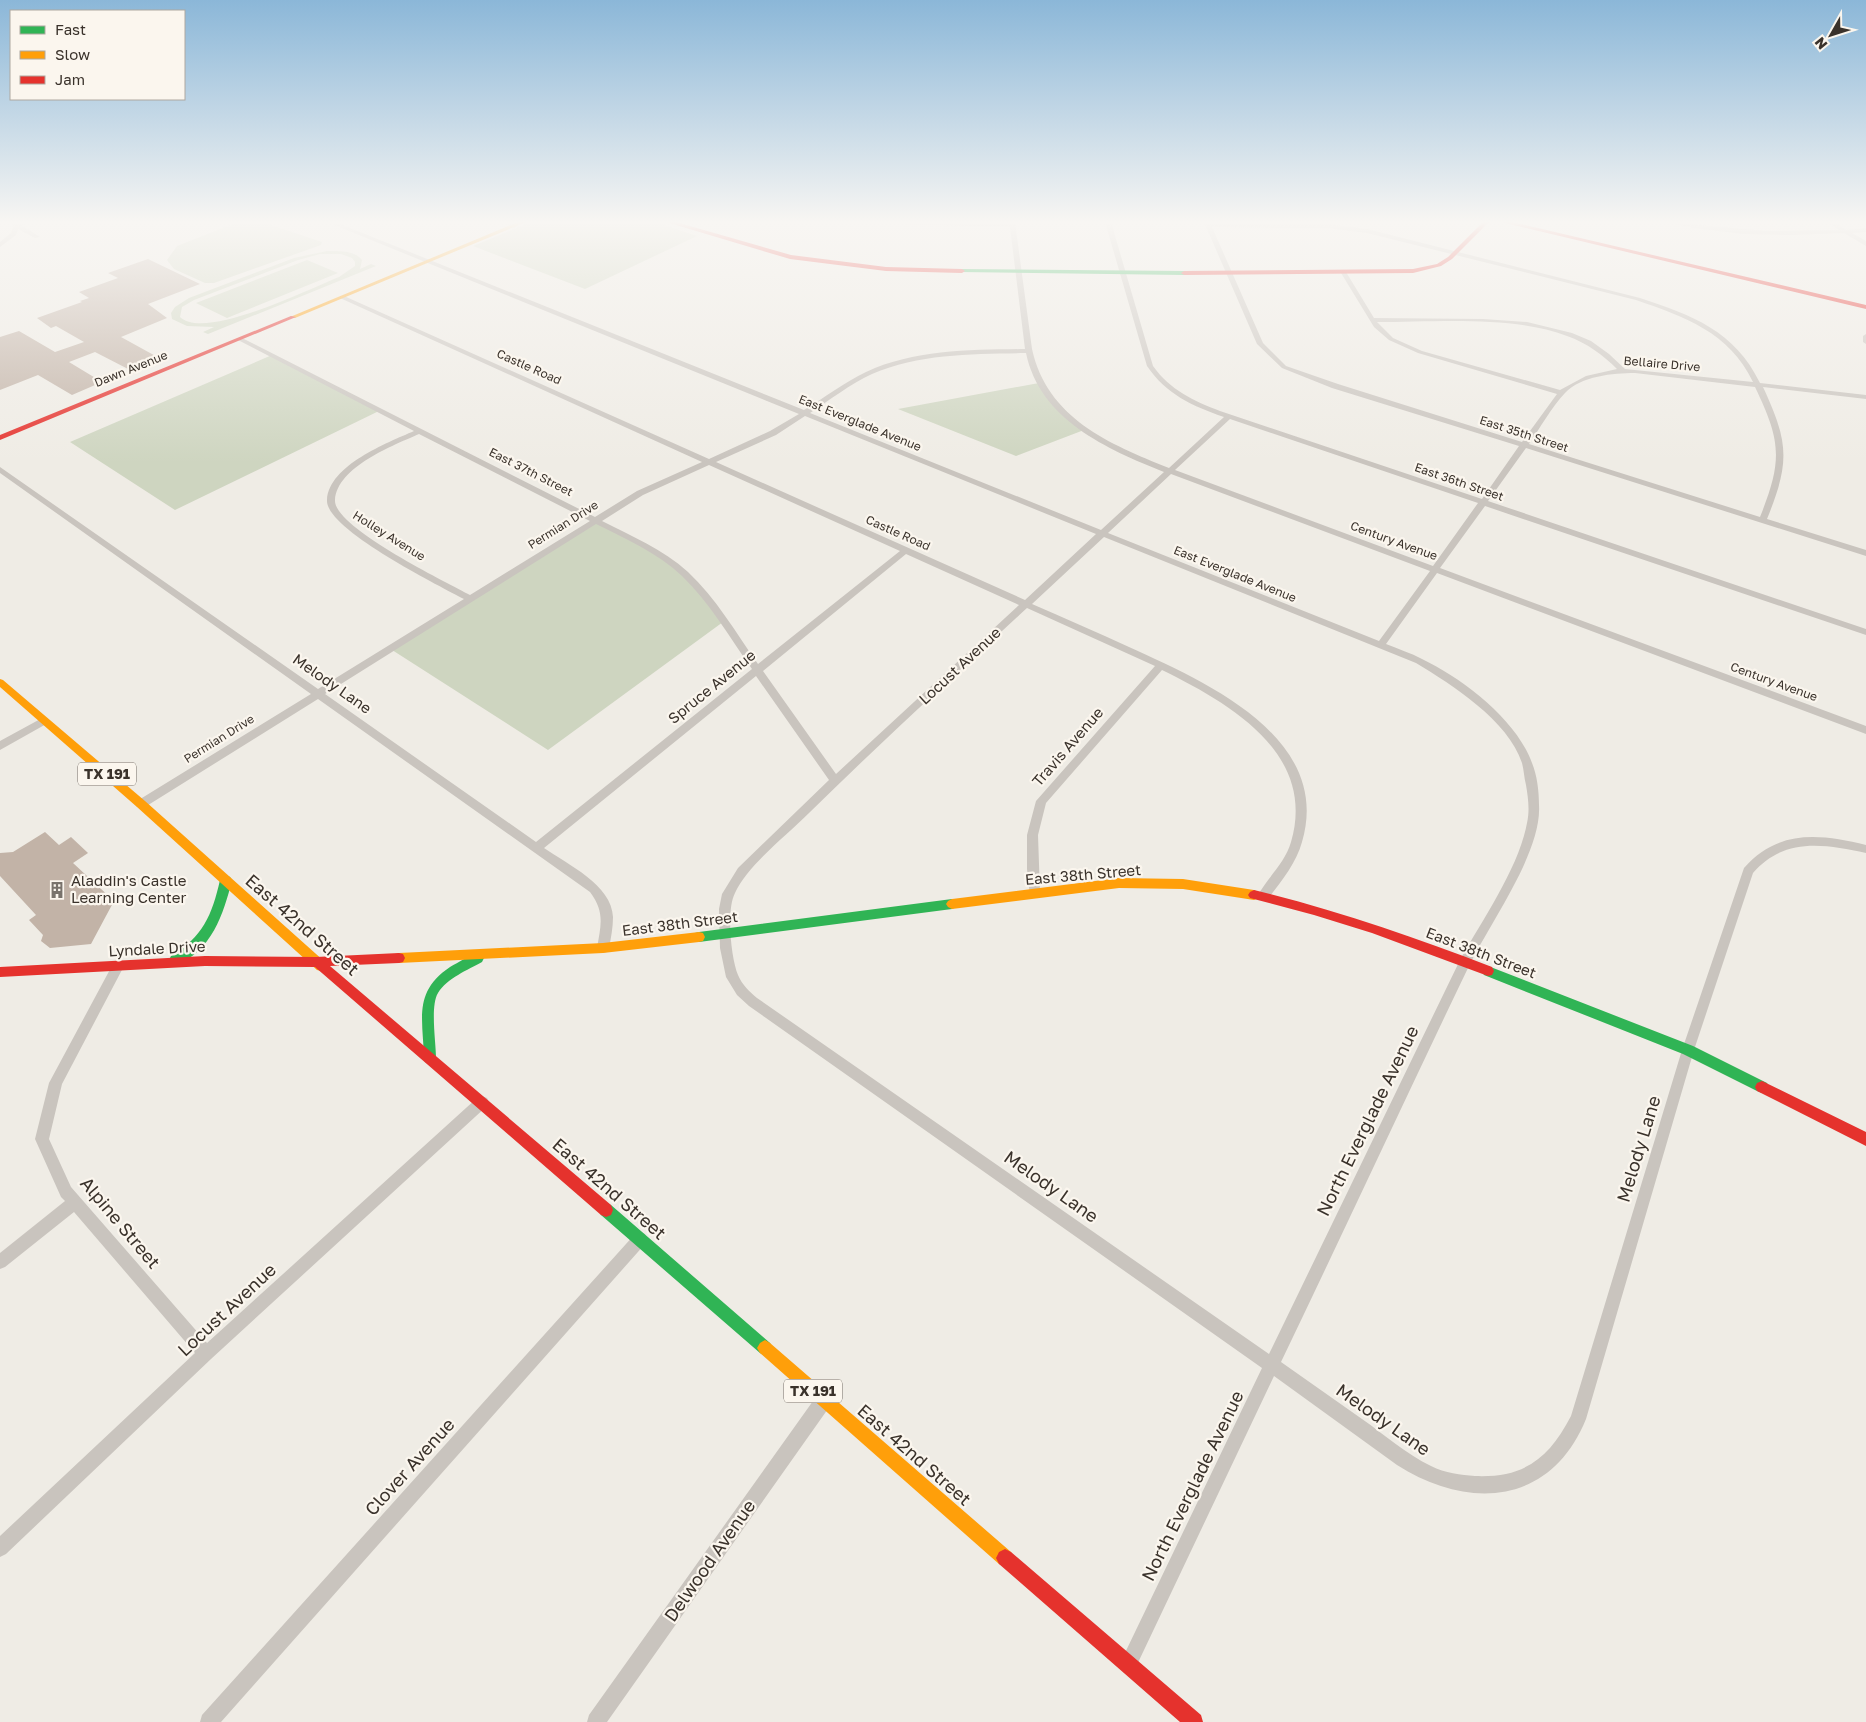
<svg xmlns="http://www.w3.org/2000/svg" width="1866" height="1722" font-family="'Golos Text',sans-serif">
  <rect width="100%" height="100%" fill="#efece5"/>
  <!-- green -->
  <path fill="#ced5c0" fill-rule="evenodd" d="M238,222h32l-2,2 54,18 -1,3 -107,38h-9l-31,-14 -7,-9 10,-14z
    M531,222h124l42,14 -112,53 -112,-43z
    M327,251c12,0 27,-1 35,9l-2,9 11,-5 5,2 -168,68 -5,-2 11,-5 -27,-1 -15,-7 -1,-6 4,-6 14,-9 105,-40zM320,254h21l11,4 3,4v4l-16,11c-30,12 -134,64 -159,40l2,-10 12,-7 104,-40z
    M307,260l31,13 -111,45 -31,-15z
    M272,355l109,55 -206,100 -105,-68z
    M1039,383l45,47 -68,26 -118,-47z
    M596,520l59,31 30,23 38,48 -175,128 -159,-102z"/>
  <!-- building -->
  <path fill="#c2b3a7" d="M148,259l52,25 -52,20 19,14 -46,19 40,22 -31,11 -35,-18 -26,10 33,20 -30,13 -34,-20 -38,15v-53l19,-6 36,21 29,-10 -28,-16 -5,2 -14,-10 45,-16 -2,-1 9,-3 -10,-6 39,-14 -10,-5z
    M45,832l14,13 12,-8 17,16 -15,10 41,38 -23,43 -41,4 -9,-7 2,-6 -14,-15 7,-5 -36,-39v-23l13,-1z"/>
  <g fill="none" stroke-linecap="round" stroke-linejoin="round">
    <!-- street -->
    <path fill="#c9c4be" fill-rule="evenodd" d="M10,222h19l-8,3 19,12 -5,1 -17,-9 -2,6 -16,12v-5l11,-9 2,-7z
      M327,222h8l469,188c20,-12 41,-28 62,-38 50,-23 106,-22 159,-23l-15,-122 -112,-3 -3,-2h120l17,127c15,69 77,95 137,119l55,-51c-32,-11 -58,-23 -77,-51l-42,-144h6l42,144c17,24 41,35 67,45l262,88 37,-53 -187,-58 -50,-20 -25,-24 -53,-122 124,2 39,5 273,69c52,17 95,33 120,85l106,12v4l-103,-12c26,56 27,75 4,132l99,31v6l-340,-108 -38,53 378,128v6l-381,-129 -45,62 426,158v8l-429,-161 -51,71c12,5 25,9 36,15 40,19 95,61 110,104 5,12 7,28 7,42 3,48 -50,119 -71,163 -63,131 -124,263 -187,394 27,19 54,38 81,57 23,16 44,35 69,47 14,7 30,9 44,10 50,2 74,-18 96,-60l111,-366 62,-182c34,-39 76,-34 122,-23v8c-42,-9 -82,-16 -113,20l-59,177 -108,369c-35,86 -117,92 -189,46l-123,-89 -139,293 -6,3 -6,-3 -3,-6 3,-6 139,-289 -513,-362 -12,-11 -11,-18 -6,-29 -1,-39 3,-15 16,-26 91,-88 -73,-104 -212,172c23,16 68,37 69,69 0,10 -2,21 -4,31l-2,4 -4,1 -4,-1 -2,-4c4,-23 8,-36 -7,-56l-272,-193 -173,108h-8l-1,-3 1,-3 174,-107 -311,-221v-6l318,222 146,-90c-26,-14 -139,-70 -137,-99 2,-35 60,-57 87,-69l-176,-91v-2h4l353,179 42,-26 65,-29 -362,-164v-2h4l365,163 61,-28 29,-17zM1212,227l116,1 39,5 269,67c49,17 93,32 117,82l-128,-13 -16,-15 -18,-13 -19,-8 -45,-11 -44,-3 -109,-1 -28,-46h-4l-1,1 33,54 15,13 29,13 139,41 -35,48 -184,-58 -52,-18 -23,-23zM1377,322c58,0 136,-7 190,14 20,7 36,19 50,33l-31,7 -26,14 -138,-39 -29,-13zM1026,353c14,67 81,96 138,119l-63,58 -291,-117c20,-13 40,-29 62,-39 49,-21 102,-20 154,-21zM1635,373l120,14c26,54 28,73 5,130l-231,-73c11,-16 22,-36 36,-51 16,-17 48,-20 70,-20zM805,416l291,118 -71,66 -309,-138 60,-27zM1230,419l248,84 -45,63 -258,-96zM419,434l171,87 -120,74c-24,-13 -137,-68 -135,-95 2,-33 59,-55 84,-66zM709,465l191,86 -142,113c-22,-31 -42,-66 -70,-92 -25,-23 -57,-36 -86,-51l41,-26zM1171,474l259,97 -51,70 -271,-108zM596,524c30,15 62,29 86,52 28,27 48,62 70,93l-216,173 -211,-148zM1104,537l312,126c36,22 92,57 106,100 2,7 2,15 4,22 2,12 4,25 1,38 -8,44 -44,96 -66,135l-192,396 -512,-356c-7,-6 -15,-13 -19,-23 -7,-17 -12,-65 -3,-82 13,-28 51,-57 74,-80 71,-70 145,-137 218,-205l128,58 -119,135 -9,34v34l3,27h8l2,-3 -2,-58 8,-32 116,-133c67,33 155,83 129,172 -6,21 -24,36 -34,55l2,3h8c13,-17 29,-36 35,-58 31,-105 -98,-161 -173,-195 -32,-15 -65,-29 -97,-43zM906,554l113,51 -183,169 -73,-103z
      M501,222h8l8,4 -3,2z
      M1666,222l101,9 72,-1 -12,-8h7l12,8 20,-2v4l-14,1 14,8v5l-22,-13 -52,2 -49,-1 -49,-6z
      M1866,334v10l-3,-2v-6z
      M44,717l4,2 1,2 -1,2 -48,27v-9z
      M118,961l4,1 2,4 -62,118 -13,55 22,48 136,156 270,-245 5,-2 5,2 2,4 -2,4 -276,253 -205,195 -6,3v-21l195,-183 -121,-141 -69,55 -5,2v-16l65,-52 -4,-4 -26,-58 14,-56 65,-121z
      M640,1232l5,2 2,5 -2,5 -424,478h-21l2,-7 433,-481z
      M824,1392l6,2 2,6 -2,6 -223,316h-20l2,-7 229,-321z"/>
    <!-- fast -->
    <path fill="#30b455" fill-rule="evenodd" d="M962,269l222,2 3,2 -3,2 -224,-3 -1,-1z
      M226,875l4,2 2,3c-8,33 -21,73 -57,85l-4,-1 -2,-4 2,-4c32,-19 41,-41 49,-76l2,-3z
      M952,899l4,2 2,3 -2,3 -4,2 -253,33 -4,-1 -2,-4 2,-4 4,-1z
      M478,953l4,1 2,4 -2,4c-14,8 -35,16 -44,31 -8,13 -2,49 -2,65l-1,4 -5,2 -5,-2 -1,-4c-1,-39 -11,-66 26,-91 9,-5 18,-11 28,-14z
      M1488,966l205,80 74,37 2,4 -2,4 -5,2 -5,-2 -74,-37 -199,-79 -2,-4 2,-4z
      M606,1203l5,2 159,138 3,5 -3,5 -5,3 -5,-3 -159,-138 -2,-5 2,-5z"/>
    <!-- slow -->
    <path fill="#ff9f0a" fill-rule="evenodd" d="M518,222h8l-231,96 -5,-1z
      M0,679l3,1 142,121 180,161 2,4 -2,4 -4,1 -4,-1 -180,-163 -137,-120z
      M1119,878l64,1 71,11 4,2 2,3 -2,3 -4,2 -71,-11 -64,-1 -167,21 -4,-2 -2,-3 2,-3 4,-2z
      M699,932l4,1 2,4 -2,4 -4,1 -96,11 -204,10 -4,-1 -2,-4 2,-4 4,-1 204,-10z
      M765,1340l5,3 241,209 3,6 -3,6 -6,3 -6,-3 -239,-211 -3,-5 3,-5z"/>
    <!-- jam -->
    <path fill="#e5322d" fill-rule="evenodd" d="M666,222h10l115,33 95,12 76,2 3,2 -3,2 -76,-2 -96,-12z
      M1483,222h6l-37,37 -11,7 -28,7 -229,2 -3,-2 3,-2 229,-2 24,-5 11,-7z
      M1501,222h11l354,83v4z
      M291,316l5,1 -296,123v-5z
      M1254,890c82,20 160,47 238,77l2,4 -2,4 -4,1 -116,-43 -58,-18 -64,-17 -2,-3 2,-3z
      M399,953l4,1 2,4 -2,4 -4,1 -69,3 281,239 2,5 -2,5 -5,2 -5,-2 -286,-248 -110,-1 -205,11v-10l205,-11 111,1z
      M1762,1081l104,51v14l-109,-55 -2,-4 2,-4z
      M1005,1549l6,3 190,163 2,7h-23l-181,-158 -3,-6 3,-6z"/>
  </g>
  <!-- sky -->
  <linearGradient id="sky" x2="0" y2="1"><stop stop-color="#8bb7d8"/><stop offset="0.48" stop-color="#f8f6f3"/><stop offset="1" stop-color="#f8f6f3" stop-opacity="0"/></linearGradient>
  <rect width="1866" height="463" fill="url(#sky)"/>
  <!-- icons -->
  <defs>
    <g id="building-bare" transform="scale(1.35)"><path d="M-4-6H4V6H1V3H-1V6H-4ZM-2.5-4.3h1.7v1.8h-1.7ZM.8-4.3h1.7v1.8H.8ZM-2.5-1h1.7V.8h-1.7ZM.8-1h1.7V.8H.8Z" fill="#79736c" stroke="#fbf6ee" stroke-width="2.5" paint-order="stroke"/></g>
  </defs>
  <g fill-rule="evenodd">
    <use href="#building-bare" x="57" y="890"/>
  </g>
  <g text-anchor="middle" stroke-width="4.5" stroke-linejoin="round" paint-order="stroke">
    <!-- far-street labels -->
    <g font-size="12" fill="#3a322b" stroke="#fbf6ee">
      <text transform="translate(1662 364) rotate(5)" y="4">Bellaire Drive</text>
      <text transform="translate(529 367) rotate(24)" y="4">Castle Road</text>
      <text transform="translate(131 369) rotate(-22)" y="4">Dawn Avenue</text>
      <text transform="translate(860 423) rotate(22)" y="4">East Everglade Avenue</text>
      <text transform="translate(1524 434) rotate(18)" y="4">East 35th Street</text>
      <text transform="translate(531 472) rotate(27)" y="4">East 37th Street</text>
      <text transform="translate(1459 482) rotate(19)" y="4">East 36th Street</text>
      <text transform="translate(563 525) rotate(-32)" y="4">Permian Drive</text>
      <text transform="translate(898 533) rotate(24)" y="4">Castle Road</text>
      <text transform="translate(389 536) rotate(32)" y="4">Holley Avenue</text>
      <text transform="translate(1394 541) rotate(20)" y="4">Century Avenue</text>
      <text transform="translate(1235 574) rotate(22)" y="4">East Everglade Avenue</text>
      <text transform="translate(1774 682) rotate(20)" y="4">Century Avenue</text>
      <text transform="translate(219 739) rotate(-32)" y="4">Permian Drive</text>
    </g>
    <!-- shield labels -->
    <g fill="#fbf6ee" stroke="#746d66" stroke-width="1">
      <rect x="78" y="762.5" width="58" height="23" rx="4"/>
      <rect x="784" y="1379.5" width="58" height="23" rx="4"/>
    </g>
    <g font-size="14" font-weight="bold" fill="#3a322b">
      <text x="107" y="779">TX 191</text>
      <text x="813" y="1396">TX 191</text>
    </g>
    <!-- street labels -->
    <g font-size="15" fill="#3a322b" stroke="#fbf6ee">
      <text transform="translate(960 666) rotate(-43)" y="5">Locust Avenue</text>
      <text transform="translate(332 684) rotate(35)" y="5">Melody Lane</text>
      <text transform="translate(712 687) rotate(-39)" y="5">Spruce Avenue</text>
      <text transform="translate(1068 747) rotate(-49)" y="5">Travis Avenue</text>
      <text transform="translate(1083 875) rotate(-5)" y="5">East 38th Street</text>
      <text transform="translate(680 924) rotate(-7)" y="5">East 38th Street</text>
      <text transform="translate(157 949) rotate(-3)" y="5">Lyndale Drive</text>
      <text transform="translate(1481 953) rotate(21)" y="5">East 38th Street</text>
    </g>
    <!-- poi labels -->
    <g font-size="15" fill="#3a322b" stroke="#fbf6ee" text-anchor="start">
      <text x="71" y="886">Aladdin's Castle<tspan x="71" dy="17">Learning Center</tspan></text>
    </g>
    <!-- near-street labels -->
    <g font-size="18" fill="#3a322b" stroke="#fbf6ee">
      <text transform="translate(302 925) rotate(41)" y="6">East 42nd Street</text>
      <text transform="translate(1368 1121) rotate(-64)" y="6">North Everglade Avenue</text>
      <text transform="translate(1639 1149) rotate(-73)" y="6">Melody Lane</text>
      <text transform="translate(1051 1187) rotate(35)" y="6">Melody Lane</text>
      <text transform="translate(609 1189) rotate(41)" y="6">East 42nd Street</text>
      <text transform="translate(120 1223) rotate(50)" y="6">Alpine Street</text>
      <text transform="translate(227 1310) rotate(-43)" y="6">Locust Avenue</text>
      <text transform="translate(1383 1420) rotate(35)" y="6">Melody Lane</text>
      <text transform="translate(914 1455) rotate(41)" y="6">East 42nd Street</text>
      <text transform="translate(410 1467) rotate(-48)" y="6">Clover Avenue</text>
      <text transform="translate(1193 1486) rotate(-64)" y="6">North Everglade Avenue</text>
      <text transform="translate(710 1561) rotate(-55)" y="6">Delwood Avenue</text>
    </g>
  </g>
  <!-- legend -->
  <rect x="10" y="10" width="175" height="90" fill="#fbf6ee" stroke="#aea8a0"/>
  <rect x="20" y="26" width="25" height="8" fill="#30b455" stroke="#aea8a0"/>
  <text x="55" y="35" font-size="15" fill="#3a322b">Fast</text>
  <rect x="20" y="51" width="25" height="8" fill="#ff9f0a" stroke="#aea8a0"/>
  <text x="55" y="60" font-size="15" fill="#3a322b">Slow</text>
  <rect x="20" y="76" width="25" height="8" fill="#e5322d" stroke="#aea8a0"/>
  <text x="55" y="85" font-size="15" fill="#3a322b">Jam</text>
  <!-- north arrow -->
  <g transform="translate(1831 35) rotate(231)" stroke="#fbf6ee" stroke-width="4" paint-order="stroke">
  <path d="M0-4L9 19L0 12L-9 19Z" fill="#3a322b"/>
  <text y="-8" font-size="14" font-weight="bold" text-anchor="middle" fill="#3a322b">N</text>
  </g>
</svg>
